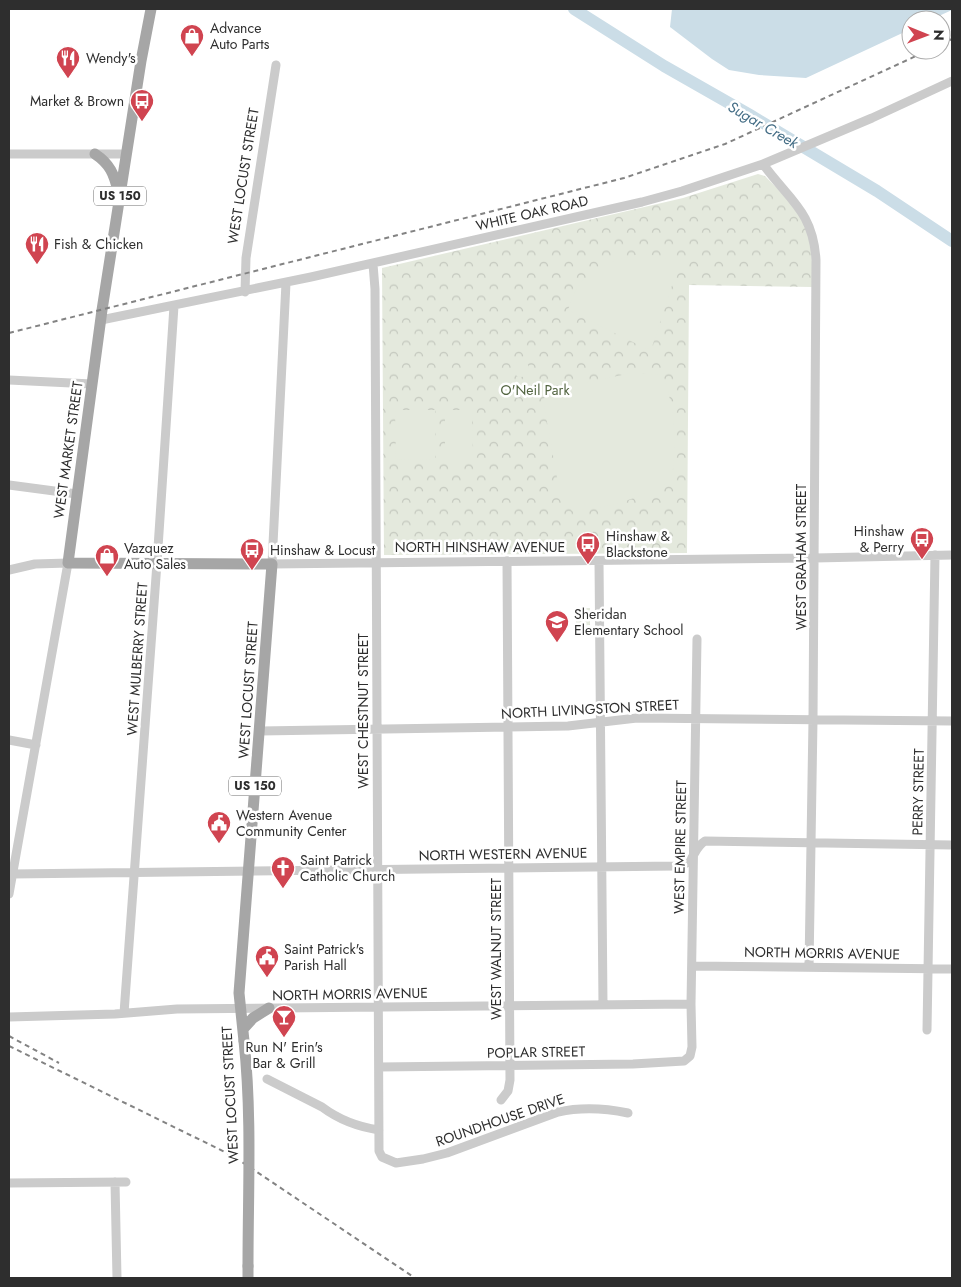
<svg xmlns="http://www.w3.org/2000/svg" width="961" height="1287" font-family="Jost,sans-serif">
  <defs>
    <pattern id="park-crowns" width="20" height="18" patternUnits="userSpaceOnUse" patternTransform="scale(1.25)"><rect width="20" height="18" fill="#e4e9dd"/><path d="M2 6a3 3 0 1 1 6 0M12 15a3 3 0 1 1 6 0" fill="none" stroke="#c4c8be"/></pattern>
  </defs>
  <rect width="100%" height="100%" fill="#fff"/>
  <!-- park -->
  <path fill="url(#park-crowns)" d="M758,174l7,2c15,16 37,34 43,56 5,17 4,37 4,55l-123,-2 -2,268 -303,2 -2,-287 301,-70z
    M576,608h14v17l-14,1z"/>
  <!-- pitch -->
  <path fill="#e4e9dd" d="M640,254l19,2 18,6v8l-25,77 -5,2 -79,-39c3,-8 6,-19 12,-26 15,-18 38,-25 60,-30z
    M513 369a8 8 0 1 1 16 0a8 8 0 1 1-16 0Z
    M632,373l31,2c12,34 15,71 8,106 -36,19 -59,26 -99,30l-14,-28 -15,-83 6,-10z
    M395,410h40v49l-39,1z
    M445,410h27l1,48h-28z"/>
  <!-- water -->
  <path fill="#cbdde7" d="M672,9h280v1l-22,10h-19v9l-105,49 -47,-3 -30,-5 -17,-11 -42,-32z"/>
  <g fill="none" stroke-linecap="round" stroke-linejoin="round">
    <!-- river -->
    <path stroke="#cbdde7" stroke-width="12" d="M574,9l90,57 86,49 127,76 75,50"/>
    <!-- minor -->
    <path stroke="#cbcbcb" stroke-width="9" d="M9,154h117
      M763,164c26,36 50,47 53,96l-3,460 -4,247
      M373,264l2,25 4,862 3,6 14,6 27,-4 24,-6 111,-41c23,-5 46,-4 70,1
      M286,283l-14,281 543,-6 137,-3
      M245,292l1,-34 30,-193
      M101,320l210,-43 331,-75 40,-11 81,-27 109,-46 80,-37
      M9,380l83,4
      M9,485l68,9
      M599,561l4,444
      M9,570l26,-6 33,-1 -59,331
      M260,731l308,-5 69,-8 315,3
      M9,740l27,5
      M12,874l664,-8c20,-1 15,-16 29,-25l247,4
      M692,966l260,3
      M124,1013l33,-450 17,-257
      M9,1017l106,-3 62,-5 514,-5
      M927,1030l8,-475
      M379,1067l254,-3 51,-3 6,-5 2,-9 -1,-43 6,-365
      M267,1079l55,28c16,12 37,20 57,23
      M501,1100l7,-9 2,-11 -3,-519
      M115,1182l2,96
      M9,1183l117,-1"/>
    <!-- major -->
    <path stroke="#a6a6a6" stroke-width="11" d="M151,9l-10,52 -39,249 -34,253 204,1 -33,429 5,48
      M95,154c15,10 19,20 23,37
      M243,1029l10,-11 16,-10
      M248,1266v12"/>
    <!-- rail -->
    <path stroke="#838383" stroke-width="2" stroke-dasharray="5 4" stroke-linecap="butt" d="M941,44l11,-5
      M9,333l615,-155 101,-34 204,-94
      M9,1036l50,27
      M9,1046l224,110 182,122"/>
    <!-- major-bridge -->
    <path stroke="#a6a6a6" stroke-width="11" d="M244,1041c8,75 4,150 4,225"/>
  </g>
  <!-- icons -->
  <defs>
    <g id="shop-pin" transform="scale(1.25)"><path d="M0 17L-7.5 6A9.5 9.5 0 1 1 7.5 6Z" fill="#d04450" stroke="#fff"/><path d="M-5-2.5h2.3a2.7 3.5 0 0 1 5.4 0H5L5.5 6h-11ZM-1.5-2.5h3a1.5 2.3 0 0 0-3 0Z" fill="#fff"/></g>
    <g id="restaurant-pin" transform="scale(1.25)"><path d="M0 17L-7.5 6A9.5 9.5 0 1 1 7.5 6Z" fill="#d04450" stroke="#fff"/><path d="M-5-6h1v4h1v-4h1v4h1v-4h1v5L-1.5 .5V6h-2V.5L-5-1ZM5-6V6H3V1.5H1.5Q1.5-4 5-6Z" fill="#fff"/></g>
    <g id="bus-pin" transform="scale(1.25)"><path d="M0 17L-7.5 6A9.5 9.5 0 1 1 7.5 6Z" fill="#d04450" stroke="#fff"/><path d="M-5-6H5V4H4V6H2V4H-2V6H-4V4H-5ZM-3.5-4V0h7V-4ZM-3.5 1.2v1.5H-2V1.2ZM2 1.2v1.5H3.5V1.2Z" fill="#fff"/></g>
    <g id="school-pin" transform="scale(1.25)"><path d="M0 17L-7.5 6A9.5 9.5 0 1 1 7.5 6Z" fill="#d04450" stroke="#fff"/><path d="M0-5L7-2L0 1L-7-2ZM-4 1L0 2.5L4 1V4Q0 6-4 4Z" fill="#fff"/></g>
    <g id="civic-pin" transform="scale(1.25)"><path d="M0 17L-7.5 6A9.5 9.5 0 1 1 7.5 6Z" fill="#d04450" stroke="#fff"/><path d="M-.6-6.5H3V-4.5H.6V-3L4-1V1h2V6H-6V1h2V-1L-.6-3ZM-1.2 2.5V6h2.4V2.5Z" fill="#fff"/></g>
    <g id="church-pin" transform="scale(1.25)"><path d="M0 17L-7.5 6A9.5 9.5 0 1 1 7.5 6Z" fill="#d04450" stroke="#fff"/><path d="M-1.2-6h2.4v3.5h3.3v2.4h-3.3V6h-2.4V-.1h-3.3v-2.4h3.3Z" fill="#fff"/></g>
    <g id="bar-pin" transform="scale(1.25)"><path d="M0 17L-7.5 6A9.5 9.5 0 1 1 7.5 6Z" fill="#d04450" stroke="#fff"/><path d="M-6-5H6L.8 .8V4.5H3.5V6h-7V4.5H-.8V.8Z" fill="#fff"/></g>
  </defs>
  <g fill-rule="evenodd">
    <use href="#shop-pin" x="192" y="36"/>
    <use href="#restaurant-pin" x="68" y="58"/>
    <use href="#bus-pin" x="142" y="101"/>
    <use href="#restaurant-pin" x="37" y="244"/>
    <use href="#bus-pin" x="922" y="539"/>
    <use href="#bus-pin" x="588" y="544"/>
    <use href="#bus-pin" x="252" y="550"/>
    <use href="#shop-pin" x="107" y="556"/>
    <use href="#school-pin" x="557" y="622"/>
    <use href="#civic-pin" x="219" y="823"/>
    <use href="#church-pin" x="283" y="868"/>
    <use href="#civic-pin" x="267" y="957"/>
    <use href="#bar-pin" x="284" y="1017"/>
  </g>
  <g text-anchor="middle" stroke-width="5" stroke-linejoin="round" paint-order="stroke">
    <!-- shield labels -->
    <g fill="#fff" stroke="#6d6d6d" stroke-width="1">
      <rect x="94" y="186.5" width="52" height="19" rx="4"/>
      <rect x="229" y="776.5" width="52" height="19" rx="4"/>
    </g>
    <g font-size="12" font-weight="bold" fill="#2e2e2e">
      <text x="120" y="200">US 150</text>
      <text x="255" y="790">US 150</text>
    </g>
    <!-- poi labels -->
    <g font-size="14" fill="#2e2e2e" stroke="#fff" text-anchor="start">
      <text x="210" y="33">Advance<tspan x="210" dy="16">Auto Parts</tspan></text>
      <text x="86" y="63">Wendy's</text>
      <text x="124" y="106" text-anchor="end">Market &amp; Brown</text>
      <text x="54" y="249">Fish &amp; Chicken</text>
      <text x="904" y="536" text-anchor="end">Hinshaw<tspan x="904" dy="16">&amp; Perry</tspan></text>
      <text x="606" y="541">Hinshaw &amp;<tspan x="606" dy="16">Blackstone</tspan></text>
      <text x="124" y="553">Vazquez<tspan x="124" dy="16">Auto Sales</tspan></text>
      <text x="270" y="555">Hinshaw &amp; Locust</text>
      <text x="574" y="619">Sheridan<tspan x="574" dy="16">Elementary School</tspan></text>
      <text x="236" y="820">Western Avenue<tspan x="236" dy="16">Community Center</tspan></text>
      <text x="300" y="865">Saint Patrick<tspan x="300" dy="16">Catholic Church</tspan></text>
      <text x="284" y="954">Saint Patrick's<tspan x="284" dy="16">Parish Hall</tspan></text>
      <text x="284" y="1052" text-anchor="middle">Run N' Erin's<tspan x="284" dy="16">Bar &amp; Grill</tspan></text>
    </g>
    <!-- street labels -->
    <g font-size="14" fill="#2e2e2e" stroke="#fff">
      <text transform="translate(243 176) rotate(-81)" y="5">WEST LOCUST STREET</text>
      <text transform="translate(532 213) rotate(-13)" y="5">WHITE OAK ROAD</text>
      <text transform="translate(68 450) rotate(-82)" y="5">WEST MARKET STREET</text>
      <text x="480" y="552">NORTH HINSHAW AVENUE</text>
      <text transform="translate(801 557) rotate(-90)" y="5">WEST GRAHAM STREET</text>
      <text transform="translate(137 659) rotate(-86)" y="5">WEST MULBERRY STREET</text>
      <text transform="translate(248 690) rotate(-86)" y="5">WEST LOCUST STREET</text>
      <text transform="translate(590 709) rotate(-3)" y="5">NORTH LIVINGSTON STREET</text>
      <text transform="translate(363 711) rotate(-90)" y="5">WEST CHESTNUT STREET</text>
      <text transform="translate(918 792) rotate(-89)" y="5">PERRY STREET</text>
      <text transform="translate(680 847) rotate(-89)" y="5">WEST EMPIRE STREET</text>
      <text transform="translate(503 854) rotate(-1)" y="5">NORTH WESTERN AVENUE</text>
      <text transform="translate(496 949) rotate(-90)" y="5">WEST WALNUT STREET</text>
      <text transform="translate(822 953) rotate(1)" y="5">NORTH MORRIS AVENUE</text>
      <text transform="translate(350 994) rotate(-1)" y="5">NORTH MORRIS AVENUE</text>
      <text transform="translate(536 1052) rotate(-1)" y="5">POPLAR STREET</text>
      <text transform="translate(230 1095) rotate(-93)" y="5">WEST LOCUST STREET</text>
      <text transform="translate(500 1120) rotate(-19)" y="5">ROUNDHOUSE DRIVE</text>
    </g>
    <!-- park labels -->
    <g font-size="14" fill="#526440" stroke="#fff">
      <text x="535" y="395">O'Neil Park</text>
    </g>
    <!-- water labels -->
    <g font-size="15" font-style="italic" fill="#456e86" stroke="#fff">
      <text transform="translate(763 125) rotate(30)" y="5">Sugar Creek</text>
    </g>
  </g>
  <!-- border -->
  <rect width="961" height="1287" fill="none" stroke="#2e2e2e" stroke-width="20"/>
  <!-- north arrow -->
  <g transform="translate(926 35) rotate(91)"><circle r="24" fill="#ffffff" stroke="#ababab"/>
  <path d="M0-4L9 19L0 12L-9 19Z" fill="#d04450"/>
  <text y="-8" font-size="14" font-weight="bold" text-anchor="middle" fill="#2e2e2e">N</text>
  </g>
</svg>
